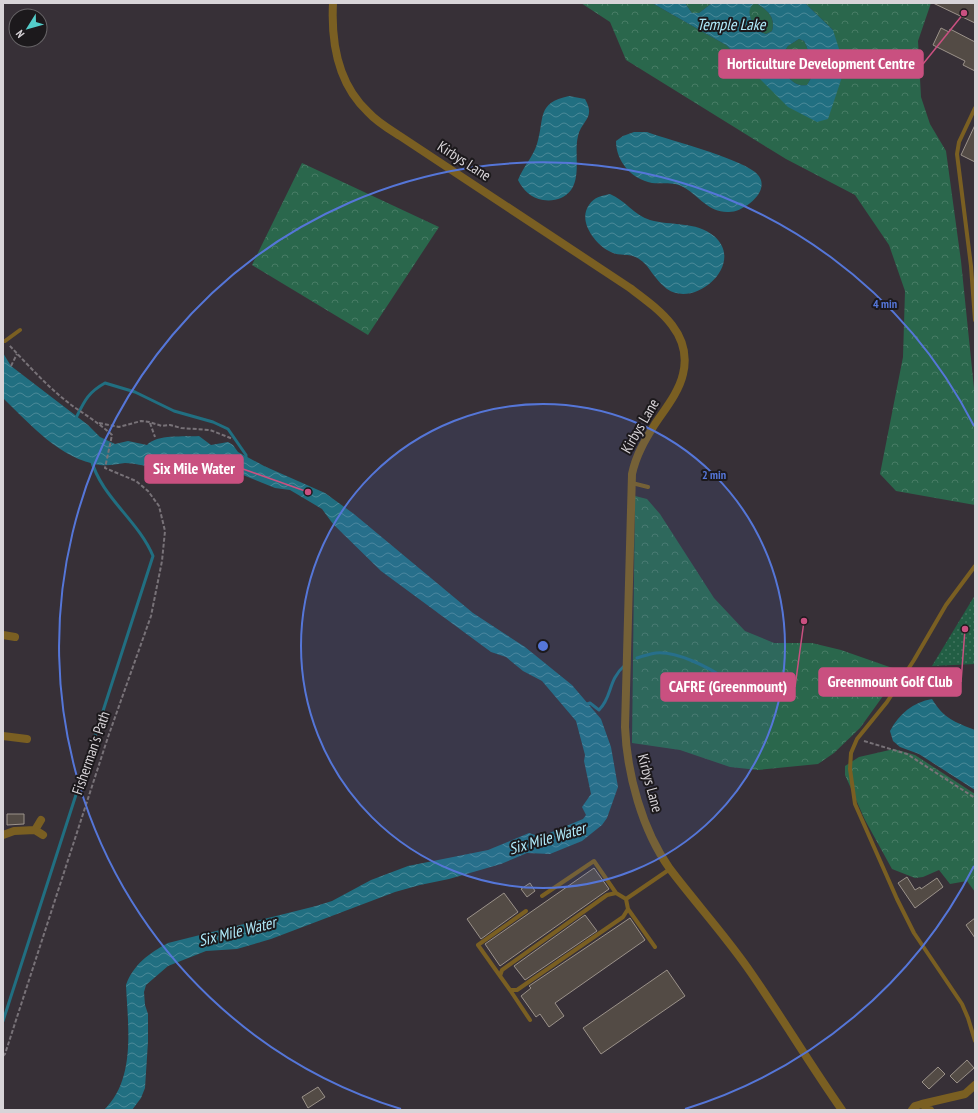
<svg xmlns="http://www.w3.org/2000/svg" width="978" height="1113" font-family="'PT Sans Narrow',sans-serif">
  <defs>
    <pattern id="grass-dots" width="8" height="8" patternUnits="userSpaceOnUse"><rect width="8" height="8" fill="#225e44"/><path d="M2 2h.1M6 6h.1" fill="none" stroke="#41745e" stroke-width="1.8" stroke-linecap="round"/></pattern>
    <pattern id="forest-crowns" width="20" height="18" patternUnits="userSpaceOnUse"><rect width="20" height="18" fill="#2a674c"/><path d="M2 6a3 3 0 1 1 6 0M12 15a3 3 0 1 1 6 0" fill="none" stroke="#487c65"/></pattern>
    <pattern id="water-waves" width="16" height="10" patternUnits="userSpaceOnUse"><rect width="16" height="10" fill="#216f81"/><path d="M0 5q4-4 8 0t8 0" fill="none" stroke="#4b8998"/></pattern>
  </defs>
  <rect width="100%" height="100%" fill="#373037"/>
  <!-- grass -->
  <path fill="url(#grass-dots)" d="M975,595v69l-43,2z"/>
  <!-- forest -->
  <path fill="url(#forest-crowns)" d="M581,3h71l74,42 29,29 73,44 5,-20v-68l-28,-27h126l-13,38 3,56 9,27 16,27 15,110 14,137v107l-79,-14 -16,-17 23,-117 2,-66 -16,-46 -34,-50 -69,-36 -160,-99 -16,-38z
    M685,3h27l-13,10h-7z
    M756,3c11,7 20,14 16,28l-6,3c-11,-3 -20,-18 -16,-29z
    M799,39l5,2 2,4 9,26 -8,14c-8,1 -12,-1 -18,-7v-14l-5,-12 4,-6z
    M302,163l137,64 -71,108 -116,-70z
    M635,496l12,3 13,15 54,84 31,33 29,12h38l29,7 60,21 -41,57 -26,25 -16,11 -60,6 -28,-3 -50,-17 -48,-7z
    M894,749l21,6 60,39v98l-8,-11 -17,3 -11,-14 -16,7 -8,1 -23,-9 -27,-49 -20,-45v-9l14,-9z"/>
  <!-- water -->
  <path fill="url(#water-waves)" fill-rule="evenodd" d="M652,3h33l7,10h7l13,-10h43c-13,7 0,28 11,31l6,-3c4,-14 -5,-21 -16,-28h49l28,27 6,19 3,28 -14,42 -11,3 -29,-15 -62,-62zM799,39l5,2 2,4 9,26 -8,14c-8,1 -12,-1 -18,-7v-14l-5,-12 4,-6z
    M569,96l16,3c11,19 -3,21 -7,37 -5,19 7,52 -17,62 -5,2 -11,3 -18,2 -12,-2 -20,-10 -25,-20 5,-13 15,-23 19,-36 8,-26 -1,-41 32,-48z
    M634,132h13c28,10 86,24 108,40 20,16 -10,40 -26,40 -20,1 -29,-15 -44,-24 -10,-7 -22,-4 -33,-5 -21,-4 -36,-22 -36,-42l7,-5z
    M610,194c15,6 24,21 40,26 21,6 46,1 64,16 32,27 -18,73 -47,53 -8,-6 -14,-15 -20,-23 -16,-18 -24,-6 -40,-16 -14,-9 -29,-30 -18,-45 5,-8 12,-9 21,-11z
    M3,353l8,13 77,59 12,12 15,7 13,-3 19,4c10,-11 37,-8 52,-9l12,9 17,-3 5,3 5,7 26,14 61,27 29,21 119,99 52,34 47,38 29,34 10,28 7,40 -11,31 -5,7 -20,16 -32,13 -23,-1 -26,11 -52,15 -29,6 -25,7 -124,47 -34,10 -31,2 -38,15 -22,19 -2,7 1,13 3,9v28l-3,46 -4,10 -9,12h-28c32,-31 24,-83 22,-125 7,-20 23,-32 42,-42l148,-37 16,-5 39,-21 37,-14 80,-16 41,-17 9,3 9,-2 36,-15 3,-4 -4,-8 9,-13 -7,-33 1,-6 -9,-34 -34,-40 -19,-10 -17,-14 -15,-5 -110,-81 -48,-47 -11,-15 -32,-19 -15,-2 -37,-15 -20,-6 -62,4 -4,-4c-8,-1 -18,-4 -27,-4 -9,1 -16,3 -25,2 -40,-6 -69,-40 -97,-67z
    M932,699c12,20 23,23 43,31v60l-56,-36 -19,-7 -7,-6 -3,-10c9,-17 23,-29 42,-32z"/>
  <g fill="none" stroke-linecap="round" stroke-linejoin="round">
    <!-- stream -->
    <path stroke="#216f81" stroke-width="3" d="M75,420c9,-18 12,-27 30,-37l30,9 39,19 39,11 15,7 18,26v4
      M637,658c6,-2 13,-4 19,-5 20,-2 53,14 69,26
      M587,704l3,-1 9,7c14,-14 8,-29 26,-45
      M3,1021l150,-465c-15,-36 -52,-59 -62,-97"/>
  </g>
  <!-- building -->
  <path fill="#534b45" stroke="#9b928a" d="M933,3h42v20z
    M941,28l8,4 1,-3 25,13v29l-12,-6 2,-4 -32,-16z
    M975,125v37l-14,-7z
    M7,814h17v10l-17,1z
    M594,868l15,21 -109,77 -15,-22z
    M907,877l8,13 5,-3 1,2 16,-11 6,9 -28,21 -17,-25z
    M530,883l5,8 -8,6 -6,-8z
    M504,893l14,19 -37,27 -14,-20z
    M585,915l12,16 -72,49 -11,-14z
    M630,918l15,22 -90,63 9,13 -15,11 -9,-13 -4,3 -15,-21 10,-8 -2,-2z
    M975,918v20l-9,-13z
    M667,970l18,26 -84,58 -18,-26z
    M967,1060l7,8 -17,15 -7,-7z
    M938,1067l7,7 -16,15 -7,-7z
    M318,1087l7,10 -17,11 -6,-11z"/>
  <g fill="none" stroke-linecap="round" stroke-linejoin="round">
    <!-- path -->
    <path stroke="#787278" stroke-width="2" stroke-dasharray="4 2" stroke-linecap="butt" d="M11,366l6,-12
      M99,423l20,4 22,-6 8,1 13,4 8,-1 11,3 29,2 23,9
      M150,423l5,14
      M864,741l43,13 68,44
      M3,1056l2,-2 103,-317 43,-121 11,-55 3,-30 -6,-25 -11,-15 -12,-10 -31,-13 7,-33c-11,-10 -23,-18 -35,-26 -25,-17 -47,-42 -68,-64"/>
    <!-- service -->
    <path stroke="#7a5f22" stroke-width="4" d="M975,108l-16,34 -2,12 14,112 4,54
      M5,341l15,-11
      M632,483l16,4
      M975,566l-29,39 -32,55 -27,42 -30,37 -6,14 -1,16 5,35 42,95 17,34 48,71 6,14 7,23
      M542,896l52,-35 22,32
      M626,899l-10,-6 -9,2 -105,75 -2,6 10,14h7l106,-73 5,-8 -2,-10 44,-30
      M628,909l27,38
      M500,976l-22,-31 48,-34
      M510,990l20,30"/>
    <!-- minor -->
    <path stroke="#7a5f22" stroke-width="8" d="M333,3c-2,39 5,81 35,109 9,10 21,17 32,24l230,152c28,21 63,45 53,86 -4,18 -18,35 -28,50 -10,16 -19,31 -23,50l-7,253c2,47 17,103 45,142 25,33 53,64 77,98 33,47 62,96 95,143
      M3,635l12,2
      M3,736l24,3
      M35,830l6,-10
      M3,835l11,-4 21,-1 8,5
      M922,1104l43,-10 10,-9
      M912,1110l3,-4 7,-2 8,6"/>
  </g>
  <!-- distance rings -->
  <circle cx="543" cy="646" r="242" fill="#5576d8" fill-opacity=".12"/>
  <g fill="none" stroke="#5576d8" stroke-width="2">
    <circle cx="543" cy="646" r="242"/>
    <path d="M974 866A484 484 0 0 1 685 1109M401 1109A484 484 0 1 1 974 426"/>
  </g>
  <g text-anchor="middle" stroke-width="4" stroke-linejoin="round" paint-order="stroke">
    <!-- street labels -->
    <g font-size="15" fill="#d8d4d8" stroke="#1c191c">
      <text transform="translate(464 161) rotate(33)" y="5">Kirbys Lane</text>
      <text transform="translate(640 426) rotate(-60)" y="5">Kirbys Lane</text>
      <text transform="translate(91 753) rotate(-71)" y="5">Fisherman's Path</text>
      <text transform="translate(650 783) rotate(75)" y="5">Kirbys Lane</text>
    </g>
    <!-- water labels -->
    <g font-size="16" font-style="italic" fill="#afeafa" stroke="#1c191c">
      <text x="731" y="30">Temple Lake</text>
      <text transform="translate(547 838) rotate(-16)" y="6">Six Mile Water</text>
      <text transform="translate(237 931) rotate(-14)" y="6">Six Mile Water</text>
    </g>
  </g>
  <circle cx="543" cy="646" r="6" fill="#5576d8" stroke="#1c191c" stroke-width="2"/>
  <g font-size="12" text-anchor="middle" font-weight="bold" fill="#5576d8" stroke="#1c191c" stroke-width="4" stroke-linejoin="round" paint-order="stroke">
    <text x="885" y="308">4 min</text>
    <text x="714" y="479">2 min</text>
  </g>
  <!-- callouts -->
  <path fill="none" stroke="#c95080" stroke-width="1.5" d="M964 13L923 64M308 492L243 469M965 629L961 682M804 621L795 687"/>
  <g fill="#c95080" stroke="#1c191c" stroke-width="1.5">
    <circle cx="964" cy="13" r="4"/>
    <circle cx="308" cy="492" r="4"/>
    <circle cx="965" cy="629" r="4"/>
    <circle cx="804" cy="621" r="4"/>
  </g>
  <g fill="#c95080" stroke="#c95080" stroke-width="1.5">
    <rect x="719" y="50" width="204" height="28" rx="4"/>
    <rect x="145" y="455" width="98" height="28" rx="4"/>
    <rect x="819" y="668" width="142" height="28" rx="4"/>
    <rect x="661" y="673" width="134" height="28" rx="4"/>
  </g>
  <g font-size="16" text-anchor="middle" font-weight="bold" fill="#fff">
    <text x="821" y="69">Horticulture Development Centre</text>
    <text x="194" y="474">Six Mile Water</text>
    <text x="890" y="687">Greenmount Golf Club</text>
    <text x="728" y="692">CAFRE (Greenmount)</text>
  </g>
  <!-- border -->
  <rect width="978" height="1113" fill="none" stroke="#d8d4d8" stroke-width="8"/>
  <!-- north arrow -->
  <g transform="translate(28 28) rotate(233)"><circle r="19" fill="#1c191c" stroke="#676467"/>
  <path d="M0-3L7 15L0 10L-7 15Z" fill="#53cdca"/>
  <text y="-6" font-size="11" font-weight="bold" text-anchor="middle" fill="#d8d4d8">N</text>
  </g>
</svg>
